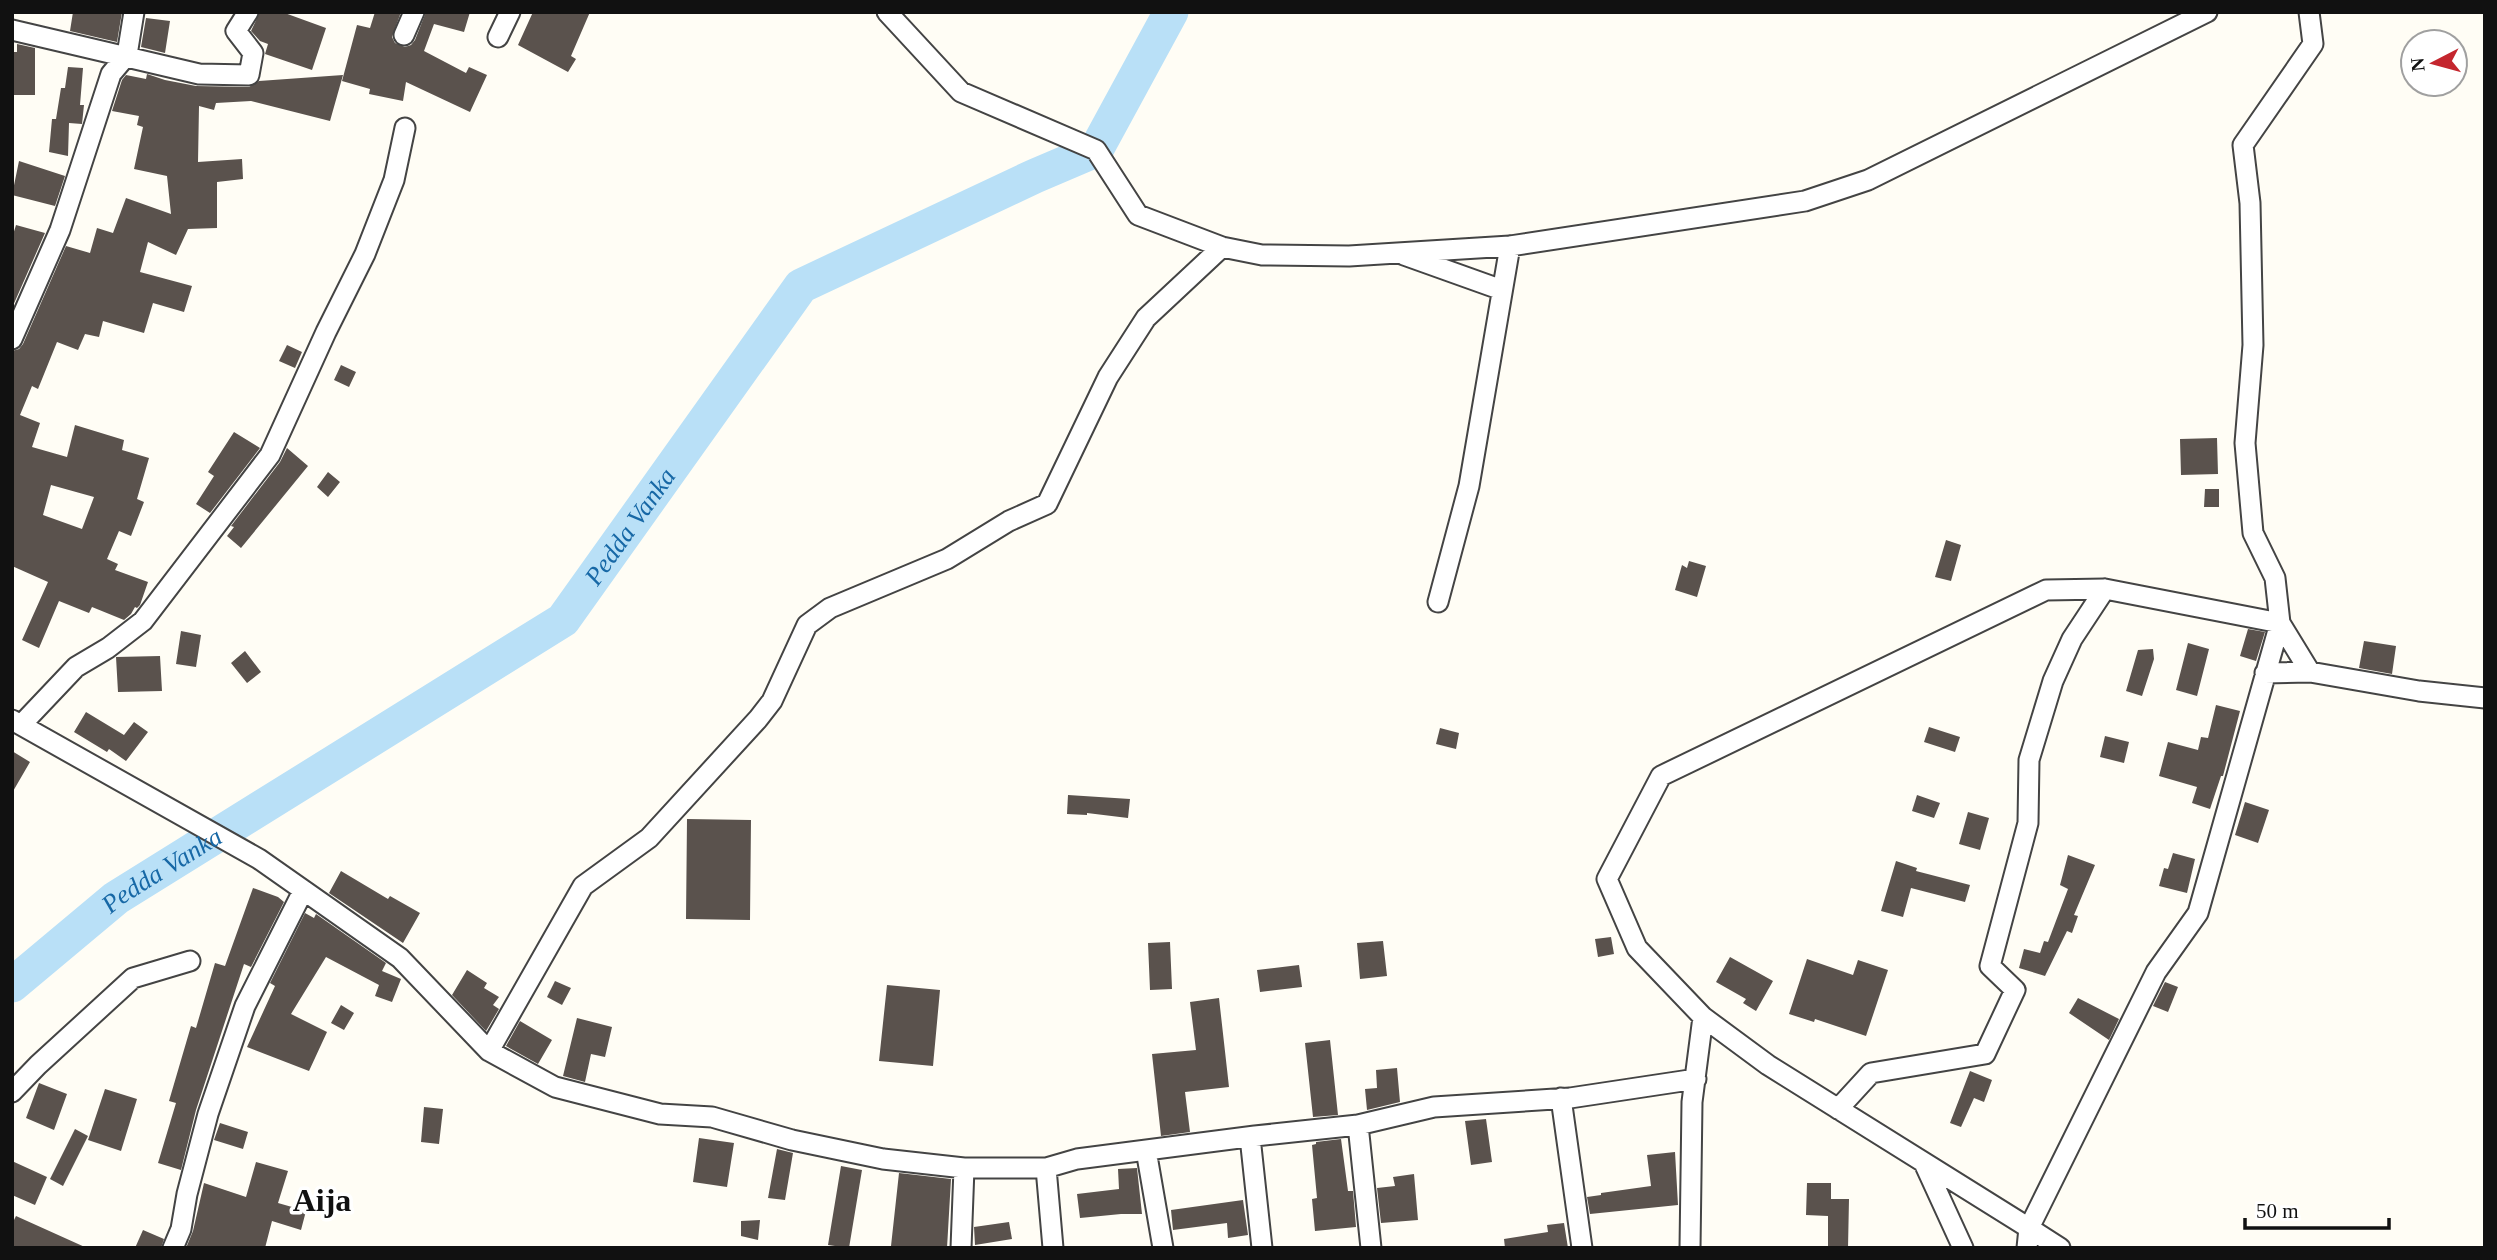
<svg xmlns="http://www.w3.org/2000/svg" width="2497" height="1260" font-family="'Times New Roman',serif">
  <rect width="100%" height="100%" fill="#fffdf5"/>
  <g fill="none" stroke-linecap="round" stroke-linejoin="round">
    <!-- river -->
    <path stroke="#b9e0f7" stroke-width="35" id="s1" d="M12,985l104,-87 447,-278 238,-334 234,-110 61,-26 75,-138"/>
  </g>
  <!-- building -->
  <path fill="#5a524d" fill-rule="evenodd" d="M73,12h49l-5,30 -47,-11z
    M260,12h22l44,16 -14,42 -47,-16 3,-10 -8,-3 -9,-10z
    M375,12h26l-9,25 3,6 10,4 6,-2 4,-5 11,-28h44l-6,20 -30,-8 -10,27 42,22 3,-6 18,8 -17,37 -64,-30 -3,19 -34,-7 1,-5 -28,-8 15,-56 13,3z
    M533,12h57l-19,44 5,3 -8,13 -50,-27z
    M146,18l24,3 -5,32 -24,-6z
    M17,44l18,4v47h-23v-43h5z
    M68,67l15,1 -3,37h4l-2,19 -13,-1 -1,33 -19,-4 3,-33h4l5,-31h4z
    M147,74l18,6 31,6 53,1 10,-6 84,-6 -13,46 -79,-20 -35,2 -2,7 -15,-4 -1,56 44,-3 1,20 -26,3v46l-29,1 -12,26 -28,-13 -8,30 52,14 -8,26 -31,-9 -9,30 -41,-12 -4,16 -14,-3 -7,16 -21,-8 -19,47 -6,-3 -12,29 20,8 -8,24 35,10 8,-32 49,15 -2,10 27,8 -12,41 7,3 -13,34 -12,-5 -12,28 11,5 -3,6 33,12 -8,23 -3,3 -2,-1 -4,7 -7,6 -32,-13 -3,6 -30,-12 -20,47 -17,-8 26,-58 -36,-16v-215l7,-2 4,-5 43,-98 24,7 7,-25 16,5 13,-35 45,16 -4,-38 -33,-7 9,-42 -6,-2 2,-9 -27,-5 10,-31 4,-5 20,4zM51,485l43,12 -12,32 -39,-14z
    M19,161l46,15 -10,30 -43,-11z
    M16,225l29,8 -33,75v-70z
    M287,345l15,7 -7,16 -16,-7z
    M341,365l15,7 -7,15 -15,-7z
    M234,432l26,16 -50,65 -14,-9 18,-28 -6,-4z
    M2217,438l1,36 -37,1 -1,-36z
    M287,448l21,18 -67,82 -14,-12 7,-9 -3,-1 49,-64z
    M328,472l12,10 -12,15 -11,-10z
    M2205,489h14v18h-15z
    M1946,540l15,5 -10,36 -16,-4z
    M1689,561l17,5 -9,31 -22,-7 7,-25 5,3z
    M2248,629l17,3 -9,29 -16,-5z
    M181,631l20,4 -5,32 -20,-3z
    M2364,641l32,5 -4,28 -33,-6z
    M2188,643l21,6 -12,47 -21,-6z
    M2153,649l1,10 -12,37 -16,-5 12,-41z
    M245,651l16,21 -14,11 -16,-20z
    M160,656l2,35 -44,1 -2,-35z
    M2216,705l24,6 -17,65h-2l-11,33 -18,-6 5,-16 -38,-11 9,-34 30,8 3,-13 7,1z
    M86,712l38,23 10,-13 14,10 -22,29 -17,-12 -2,3 -33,-20z
    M1929,727l31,10 -5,15 -31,-10z
    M1440,728l19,5 -3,16 -20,-5z
    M2105,736l24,6 -5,21 -24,-6z
    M12,751l18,11 -18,31z
    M1068,795l62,4 -2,19 -41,-5v2l-20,-1z
    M1917,795l23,8 -6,15 -22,-7z
    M2245,802l24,8 -11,33 -23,-8z
    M1968,812l21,6 -9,32 -21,-6z
    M687,819l64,1 -1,100 -64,-1z
    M2173,853l22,6 -8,34 -28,-7 5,-18 4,1z
    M2068,855l27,10 -21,50 4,1 -6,17 -5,-2 -22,45 -26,-8 5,-19 16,4 4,-12 4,1 20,-53 -8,-4z
    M1896,861l21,7 -1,3 54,14 -5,17 -54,-14 -8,29 -22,-6z
    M341,871l47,28 2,-3 30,17 -17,30 -74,-50z
    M253,888l25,9 6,5 -33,65 -7,-3 -48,146 -15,60 -23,-7 18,-60 -7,-2 22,-75 5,2 19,-65 10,3z
    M305,913l9,5 2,-4 70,49 -4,8 19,8 -9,23 -17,-6 4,-11 -53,-28 -35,57 36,18 -18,39 -62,-24 28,-61 -5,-3z
    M1611,937l3,17 -16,3 -3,-18z
    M1383,941l4,35 -27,3 -3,-36z
    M1170,942l2,47 -22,1 -2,-47z
    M1730,957l43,24 -17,30 -13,-8 3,-4 -30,-17z
    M1807,959l46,16 5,-15 30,10 -22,66 -51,-17 -1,3 -25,-8z
    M1299,965l3,22 -42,5 -3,-22z
    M467,970l20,13 -3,5 15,9 -6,8 6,4 -13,22 -34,-36z
    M555,981l16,7 -9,17 -15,-8z
    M2165,982l13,5 -10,25 -15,-6z
    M887,985l53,5 -7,76 -54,-5z
    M1219,998l10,89 -44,5 5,40 -29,4 -9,-82 44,-4 -6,-48z
    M2078,998l41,21 -10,21 -40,-27z
    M341,1005l13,8 -10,17 -13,-7z
    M577,1018l35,9 -7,30 -14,-3 -6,28 -22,-6z
    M520,1021l32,19 -14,24 -32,-18z
    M1330,1040l8,75 -25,2 -8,-74z
    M1397,1068l3,34 -33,8 -2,-21 12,-1 -1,-18z
    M1970,1071l22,9 -8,22 -10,-4 -13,29 -11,-4z
    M39,1083l28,11 -13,36 -28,-12z
    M105,1089l32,10 -16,52 -33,-11z
    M424,1107l19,2 -4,35 -18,-2z
    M1486,1119l6,43 -21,3 -6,-44z
    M220,1123l28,9 -5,17 -29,-9z
    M75,1129l13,7 -25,50 -13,-7z
    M699,1138l35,5 -7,44 -34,-5z
    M1341,1139l7,52h5l3,36 -41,4 -3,-32 5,-1 -5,-53 4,-1v-2z
    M777,1149l16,4 -8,47 -17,-2z
    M1675,1152l3,53 -88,9 -3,-17 14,-2v-2l50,-7 -4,-31z
    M12,1161l35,16 -12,28 -23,-10z
    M256,1162l32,9 -10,32 28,8 -5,19 -29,-9 -7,27h-79l7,-17 11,-48 42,14z
    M841,1166l21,4 -13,78 -21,-3z
    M1137,1168l5,46h-21l-41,4 -3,-24 42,-5 -1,-20z
    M899,1173l52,6 -4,69 -56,-2z
    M1414,1174l4,46 -37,3 -4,-35 18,-2 -2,-9z
    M1807,1183h24v16h18l-1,49h-20v-32l-22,-1z
    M1243,1200l5,35 -20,3 -1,-15 -54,7 -2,-20z
    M16,1216l71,32h-75v-24z
    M760,1220l-2,20 -17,-4v-15z
    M1009,1222l3,17 -37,6 -1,-18z
    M1564,1223l4,25h-63l-1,-9 44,-7 -1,-7z
    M143,1230l21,9 -3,9h-26z"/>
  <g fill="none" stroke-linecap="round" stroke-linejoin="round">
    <!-- minor casing -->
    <g stroke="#444" stroke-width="23">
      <path id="minor" d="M887,12l74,80 135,58 42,65 84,32 40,8 87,1 161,-10 295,-45 63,-21 339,-168
        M2309,12l4,32 -70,101 7,58 3,142 -8,98 8,90 22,45 5,45 30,49 109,19 66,7
        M12,30l187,44 50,1 4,-22 -17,-22 12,-19
        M404,35l10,-23
        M498,37l12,-25
        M1404,255l98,35
        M12,339l48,-109 51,-156 16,-19 7,-43
        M1438,602l31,-116 41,-240
        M2265,673l45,-1
        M12,720l247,139 141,99 89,93 66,36 105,27 52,3 80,23 91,19 81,9h82l31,-9 178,-23 103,-11 76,-18 136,-9 126,-19
        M22,724l54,-57 32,-19 35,-27 127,-166 56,-123 39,-78 29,-74 11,-52
        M489,1051l94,-165 66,-48 109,-119 14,-18 35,-76 23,-17 117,-49 62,-38 38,-17 61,-127 38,-59 76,-71
        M12,1092l26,-27 95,-87 57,-17
        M1561,1098l21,150
        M1838,1109l33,-36 114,-19 30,-64 -25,-24 38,-143 1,-63 24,-79 19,-42 33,-50
        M1358,1125l13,123
        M1250,1137l12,111
        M1146,1150l17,98
        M1924,1163l39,85
        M1046,1168l7,80
        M173,1248l8,-19 6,-35 21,-80 37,-108 58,-115
        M961,1248l3,-80
        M1690,1248l2,-146 11,-85
        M2027,1248l2,-20 127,-256 42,-59 82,-290 -175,-34 -59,1 -385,186 -54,103 30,69 66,69 65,48 261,163 31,20"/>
    </g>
    <!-- minor -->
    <use href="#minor" stroke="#fff" stroke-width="19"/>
  </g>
  <g text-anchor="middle" stroke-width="7" stroke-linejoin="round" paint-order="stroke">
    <!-- water labels -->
    <g font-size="26" font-style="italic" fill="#1768a6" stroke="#fff">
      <text dy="9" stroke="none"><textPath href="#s1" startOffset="777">Pedda Vanka</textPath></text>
      <text dy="9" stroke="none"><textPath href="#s1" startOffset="189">Pedda Vanka</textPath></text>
    </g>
    <!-- district labels -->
    <g font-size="32" font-weight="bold" fill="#111" stroke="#fff">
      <text x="322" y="1211">Aija</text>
    </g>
  </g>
  <!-- border -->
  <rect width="2497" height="1260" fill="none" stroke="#111111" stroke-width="28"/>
  <!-- north arrow -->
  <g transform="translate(2434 63) rotate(264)"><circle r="33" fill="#ffffff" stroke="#a0a0a0" stroke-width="2"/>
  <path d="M0-5L12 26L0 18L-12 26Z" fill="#c4262e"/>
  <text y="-10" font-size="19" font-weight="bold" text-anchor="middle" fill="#111111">N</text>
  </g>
  <!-- scale -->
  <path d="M2245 1218v10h144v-10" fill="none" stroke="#111111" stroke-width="3.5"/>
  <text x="2256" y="1218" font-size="21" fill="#111111" stroke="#ffffff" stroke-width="5" paint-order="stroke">50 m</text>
</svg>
